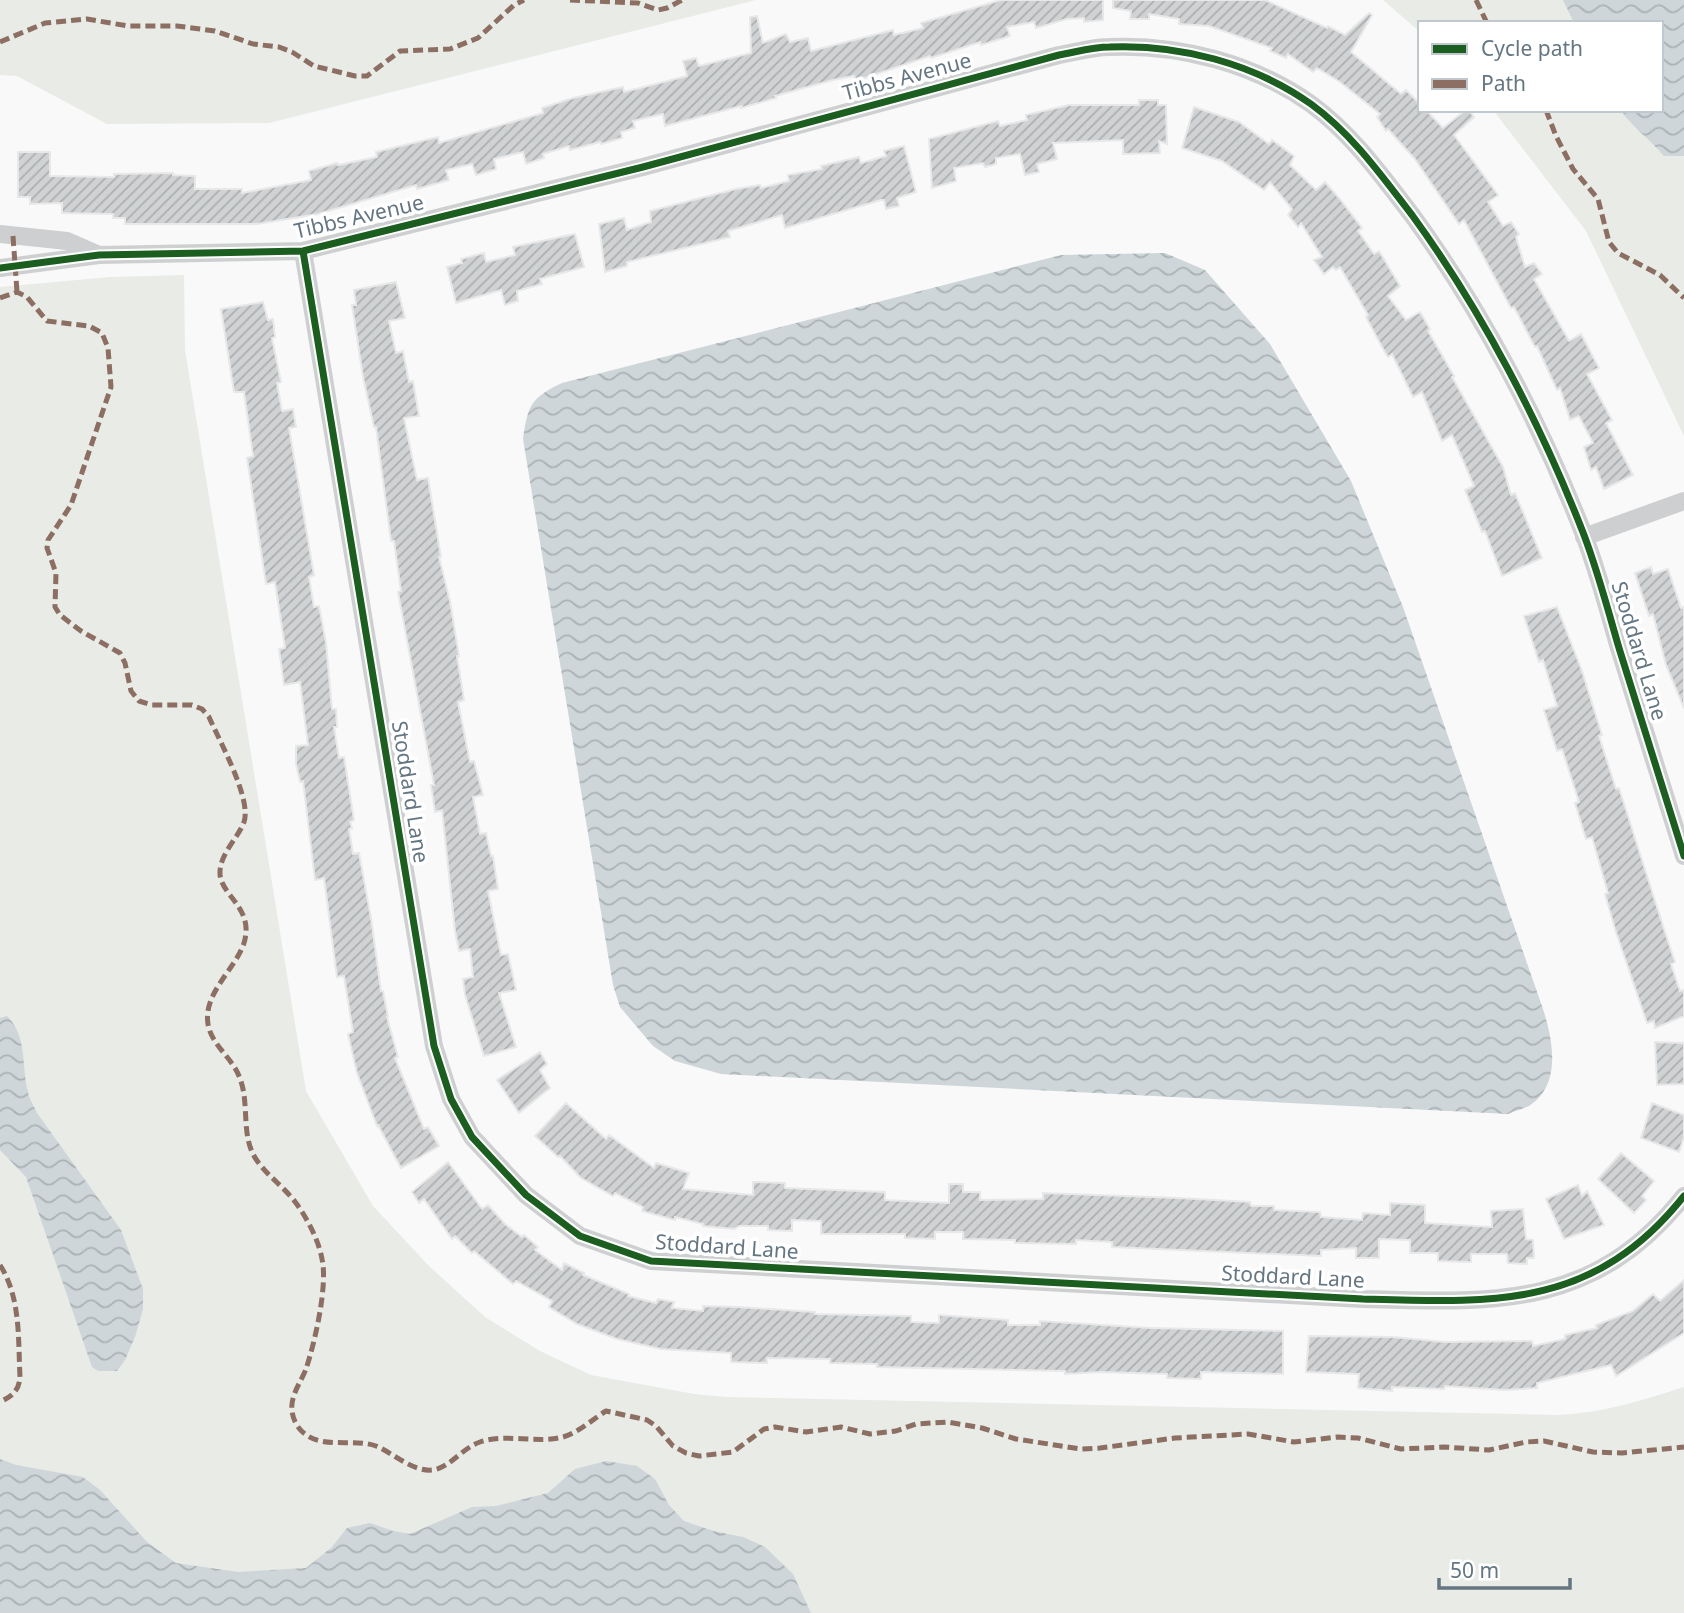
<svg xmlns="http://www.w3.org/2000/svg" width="1684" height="1613" font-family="'Noto Sans',sans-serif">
  <defs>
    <pattern id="water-waves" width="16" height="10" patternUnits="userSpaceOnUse" patternTransform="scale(1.75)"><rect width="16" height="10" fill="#ced6d9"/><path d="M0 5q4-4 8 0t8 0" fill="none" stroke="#abb2b5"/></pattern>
    <pattern id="building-hatch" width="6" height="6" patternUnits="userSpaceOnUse" patternTransform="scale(1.75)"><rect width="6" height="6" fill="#d0d2d3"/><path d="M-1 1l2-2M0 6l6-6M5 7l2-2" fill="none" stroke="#acafb1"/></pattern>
  </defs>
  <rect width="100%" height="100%" fill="#f9f9f9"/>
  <!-- green -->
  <path fill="#e8ebe6" d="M0,0h756l-487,123 -162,1 -90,-48 -17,-1z
    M1383,0h301v436l-98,-205 -93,-121h168v-87h-241v9z
    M184,275l1,75 121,741 67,115 56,60 56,51 55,34 51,24 103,19 32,3 831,18c46,-2 83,-14 127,-28v226h-1684v-1326l110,-10z"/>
  <!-- water -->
  <path fill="url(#water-waves)" d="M1563,0h121v156h-20c-12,-15 -35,-32 -43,-46h40v-87h-87z
    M1165,253l40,17 65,74 81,137 52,126 140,402c10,31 19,76 -14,97 -6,3 -14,5 -21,8l-787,-40 -46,-13 -22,-15 -33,-39 -7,-22 -90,-546c5,-33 7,-41 39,-56l499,-128z
    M7,1016c21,21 14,49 21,76 1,7 6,14 9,21l84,117 22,59v20l-8,28 -10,23 -8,11h-19l-6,-4 -66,-190 -26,-27v-132z
    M0,1459l16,6 67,12 17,13 47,52 29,21 62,9 68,-4 26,-21 15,-19 23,-5 23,8 17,3 62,-27 24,-1 52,-13 27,-24 31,-8 31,5 18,13 14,26 15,16 29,10 30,6 22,10 28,27 18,39h-811z"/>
  <!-- building -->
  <path fill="url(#building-hatch)" stroke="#e8e8e8" stroke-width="2" d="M1001,0h102v20l-19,2v-4l-17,1 -31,9 -2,-6 -27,5 3,9 -29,9 -1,-3 -49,16 -1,-2 -74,25 -2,-5 -21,4 -58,16 1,2 -35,10v-2l-76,20 -2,-12 -30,7 2,7 -14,4 1,6 -21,6 -1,-2 -30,8 -1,-4 -26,8 1,4 -18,6 -3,-12 -29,7 2,10 -20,6 -4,-11 -26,6 3,10 -32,9 -1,-4 -98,29 -61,10h-132v-6h-12v-4l-51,-1v-10l-32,1v-7h-12v-45h32v24l64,1v-3l59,-1v2l22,1v13h47v4l69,-13 -2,-9 28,-8 1,2 39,-8 -1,-5 62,-15 1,6 104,-30 -1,-5 31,-10 50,-11 1,5 63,-16 -4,-15 13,-3 3,8 52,-13 -1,-36 7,-1 6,27 23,-9 4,8 18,-4 3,13 82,-21 1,5 29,-7 -2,-5z
    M1113,0h152l62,28 1,-2 17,9 24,-22 3,2 -21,37 50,42 5,-4 14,14v6h6l17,18 23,-18h3l5,7 -20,18 44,60 -10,7 15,24 8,-4 8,12 -3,3 9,30 9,-4 8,11 -8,5 35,62 12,-7 18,34 -12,6 25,46 -6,3 27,52 -29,14 -8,-22 -5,3 -7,-23 9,-4 -14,-27 -9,4 -10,-32 -3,2 -20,-44 -2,1 -21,-40 -3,1 -47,-88 -5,4 -44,-65 -27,-30 -2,2 -9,-14 3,-3 -40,-32 -23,-14 -4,4 -25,-18 -2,4 -16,-7 2,-3 -63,-22 -30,-2v-5l-30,-5v5h-19l1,-8 -18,-3z
    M1139,100h19v5h8l1,39 -8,-3 1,12 -37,1v-14l-70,3 4,16 -20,5 2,8 -14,3 -5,-21 -24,4v6l-11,3 -2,-4 -29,5 2,13 -24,7 -3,-49 69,-18 2,5 27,-6 -1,-5 43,-10h70z
    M1194,107l45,15 30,22 3,-4 22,16 -4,9 26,25 9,-8 14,16 23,30 -4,3 16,23 5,-3 21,35 -12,10 18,24 14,-8 10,17 -2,2 26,45 -2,1 51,90 8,28 4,-2 27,65 -40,18 -17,-45 -3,1 -17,-42 9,-4 -22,-51 -10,6 -20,-49 -9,5 -21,-43 -4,3 -6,-10 -16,-30 2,-2 -28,-48 -4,3 -3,-3 -9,7 -10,-14 8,-3 -21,-34 -3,4 -10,-12 4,-6 -22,-27 -6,8 -42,-29 -40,-13z
    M904,146l12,46 -19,6 2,8 -13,3 -2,-9h-3l-96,28 -3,-13 -54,16 2,6 -103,25v4l-22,6 -6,-48 25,-6 3,12 24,-8 -1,-11 86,-22 24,-4 1,3 28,-7 -1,-6 34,-6 -1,-3 38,-9 2,6 25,-7 -2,-5z
    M575,234l9,33 -44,12 2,5 -25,7 1,10 -13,4 -4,-15 -45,13 -9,-36 15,-4 -1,-4 23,-6 2,9 29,-7 -2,-8z
    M396,282l9,36 -16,3 7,32 7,-2 6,31 4,-1 6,35 -15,2 13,62 11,-2 13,79h-2l11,44 9,55h-2l7,44 -6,2 12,60 4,-1 9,34 -10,2 7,37 6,-1 5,23h2l5,33 -10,2 13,64 7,-1 8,36 -17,3 17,54 -32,9 -19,-61 -2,-16 10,-2 -3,-28 -11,2 -4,-20 -13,-121 -7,2 -4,-27h3l-36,-193 3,-1 -7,-50h-3l-15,-114h-2l-11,-50 -11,-72h4l-2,-15z
    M263,302l5,18 5,-1 2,18 -3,1 9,44 -4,1 5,28 11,-2 3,18 -7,1 25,147 -5,2 5,30 5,-1 7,37 6,66h4l1,18h-3l5,31 5,-1 10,63 -4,2 2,6 -3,1 4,25 6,-1 12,65 10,73h2l5,26h-1l11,40 -3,1 29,71 4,-2 11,19 -38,22 -23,-43 -1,1 -20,-53 -9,-39 5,-2 -9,-56 -7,1 -13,-99 -9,2 -12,-99 -3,1 -4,-18v-18l12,-1 -8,-63 -16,3 -5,-36 6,-1 -10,-66 -9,2 -19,-126 6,-2 -9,-64h-10l-13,-83z
    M1651,567l2,7 15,-5 13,39 3,-1v101l-18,-43 -13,-51 -4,2 -14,-43z
    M1557,607l25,64 20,64 -3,1 17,53 3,-1 45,141 11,33 -4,2 9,27 4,-1v26l-29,12 -1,-7 -7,2 -32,-94 -10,-35 3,-1 -16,-56 -6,2 -11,-36 4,-1 -17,-53 -5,2 -13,-41 13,-4 -14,-46 -4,2 -15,-46z
    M1655,1042l29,1v41l-27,1z
    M540,1052l7,12 -7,6 10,18 -31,25 -22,-33z
    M566,1103l40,36 3,-4 45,33 2,-5 33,10 -6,16 70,6v-13l32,1v5l100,4v8l64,3v-19h14v8h17v8l63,-1v-6l136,5 71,4 1,4h23v4l46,2 1,5 41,3 1,-7 27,2v-12l35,2v18l67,4 -1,-16 32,-2 3,30 7,1 1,18h-7v6l-19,-1 -1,-9h-36v8l-33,-1v-8h-28v-13l-31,-1v19h-23v-10l-35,2v6l-209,-9v-5l-20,-1 -16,-1v4l-61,-1v-3l-52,-1v-7h-28v7l-30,-1v-4h-84v-13l-29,-1v11l-24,-1v-4h-29l-5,3 -31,-3v-2l-28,-7v3l-33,-9 1,-4 -28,-14 -2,3 -32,-18 -21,-22 -2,1 -23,-21z
    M1652,1103l32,12v22l-5,15 -38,-14z
    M1621,1153l33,28 -12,15 4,4 -12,13 -36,-34z
    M448,1162l34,47 6,-4 17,19 17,13 2,-2 14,12 -3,3 27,20 2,-7 20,10 -1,2 46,19 -1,2 28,7 2,-4 16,3 -2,6 31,3v-5l34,1 78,5v2l96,2v6l28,1v-8l69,5v5h32v-4l111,7 132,3v43l-82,-2v7l-34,-1v-4l-67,-2 -35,2v-3l-188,-4v-3l-47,-1v-4l-63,-1v5l-36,-1v-9l-70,-4 -44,-10 -40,-15 -28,-17 3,-6 -36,-20 -3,3 -39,-33 -2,2 -17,-17 -3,3 -28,-40 -5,4 -7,-11z
    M1578,1185l4,11 5,-5 17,34 -40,14 -18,-40z
    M1684,1280v53l-68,43 -5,-11 -74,18v5l-32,2 -60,-4 -1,3 -52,-2v4l-34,-3 1,-14 -53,-2 3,-36 84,1 52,5 87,-1 1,5 32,-7v-4l32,-7 -1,-3 37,-14 20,-17 7,7z"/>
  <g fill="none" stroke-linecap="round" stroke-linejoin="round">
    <!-- minor -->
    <path stroke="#cecfd0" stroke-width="18" d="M0,234l67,7 32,14
      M303,251l131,795 17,53 21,38 54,58 54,41 71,25 712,38c132,4 231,10 321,-103
      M0,268l99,-13 204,-4 340,-84 416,-112c17,-3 34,-8 50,-8 70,-3 144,16 202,57 41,30 70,71 101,111 70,96 129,209 172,320 14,37 24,75 35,113 22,69 43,139 65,208
      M1584,537l100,-36"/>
    <!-- quiet -->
    <path stroke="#8d6e63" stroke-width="5" stroke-dasharray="10 5" stroke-linecap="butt" d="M570,0l68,3 20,7 9,-2 15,-8
      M1476,0l11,23
      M0,42l45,-19 42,-4 41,7h49l38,5 38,13 26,3 13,5 22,14 41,10h12l33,-25 50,-2 28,-11 36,-33 10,-5
      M1546,110l10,26 17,33 25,30 11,43 9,11 42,22 24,23
      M13,236l4,56
      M0,298l17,-6 10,5 20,24 42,5 13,7 6,15 3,39 -40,118 -23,35 -1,8 9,25 -1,34 5,8 21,16 39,22 5,10 6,28 8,10 13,4h40l10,4 7,8c10,23 43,82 35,105 -6,16 -24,32 -24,50 -1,23 35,35 24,71 -9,27 -41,50 -36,81 3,20 24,34 31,52 12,28 0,61 19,86 11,15 27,26 38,41 11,15 23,38 26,56 6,26 -7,83 -16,110 -5,13 -16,27 -14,42 1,9 6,18 13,23 19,15 49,4 71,12 17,7 37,26 56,24 18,-2 30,-22 48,-28 26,-9 57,2 83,-5 15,-4 30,-18 43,-26l41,9 9,6 17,20 13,7 13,3 34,-4 31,-23 11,-2 31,5 35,-5 29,7 26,-3 20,-7 32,-2 34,6 34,11 65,10 19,-1 75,-10 73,-4 46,8 44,-5 20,1 43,11 43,-2 45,3 37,-8 18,-1 49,11 29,1 62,-6
      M0,1265c21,33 18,74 20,112 -1,14 -8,19 -20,25"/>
    <!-- cycleway casing -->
    <g stroke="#fff" stroke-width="11">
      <path id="cycleway" d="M303,251l131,795 17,53 21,38 54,58 54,41 71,25 712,38c132,4 231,10 321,-103
        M0,268l99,-13 204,-4 340,-84 416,-112c17,-3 34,-8 50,-8 70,-3 144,16 202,57 41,30 70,71 101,111 70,96 129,209 172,320 14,37 24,75 35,113 22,69 43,139 65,208"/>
    </g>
    <!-- cycleway -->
    <use href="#cycleway" stroke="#1b5e20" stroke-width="7"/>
  </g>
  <g text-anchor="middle" stroke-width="7" stroke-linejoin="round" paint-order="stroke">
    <!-- street labels -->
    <g font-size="21" fill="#657683" stroke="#fff">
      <text transform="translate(907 77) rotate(-15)" y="7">Tibbs Avenue</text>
      <text transform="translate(359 217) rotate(-13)" y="7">Tibbs Avenue</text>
      <text transform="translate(1639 651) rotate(73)" y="7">Stoddard Lane</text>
      <text transform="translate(410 792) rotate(81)" y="7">Stoddard Lane</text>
      <text transform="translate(727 1247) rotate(4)" y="7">Stoddard Lane</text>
      <text transform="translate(1293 1277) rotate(3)" y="7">Stoddard Lane</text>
    </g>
  </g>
  <!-- legend -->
  <rect x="1418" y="21" width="245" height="91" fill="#ffffff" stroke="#c1c8cd" stroke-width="2"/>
  <rect x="1432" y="44" width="35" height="10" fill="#1b5e20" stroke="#c1c8cd" stroke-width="2"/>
  <text x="1481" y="56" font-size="21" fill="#657683">Cycle path</text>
  <rect x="1432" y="79" width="35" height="10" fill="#8d6e63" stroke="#c1c8cd" stroke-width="2"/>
  <text x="1481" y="91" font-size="21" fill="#657683">Path</text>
  <!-- scale -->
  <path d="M1439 1578v10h131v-10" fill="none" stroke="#657683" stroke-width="3.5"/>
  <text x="1450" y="1578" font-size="21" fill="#657683" stroke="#ffffff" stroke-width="5" paint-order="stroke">50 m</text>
</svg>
